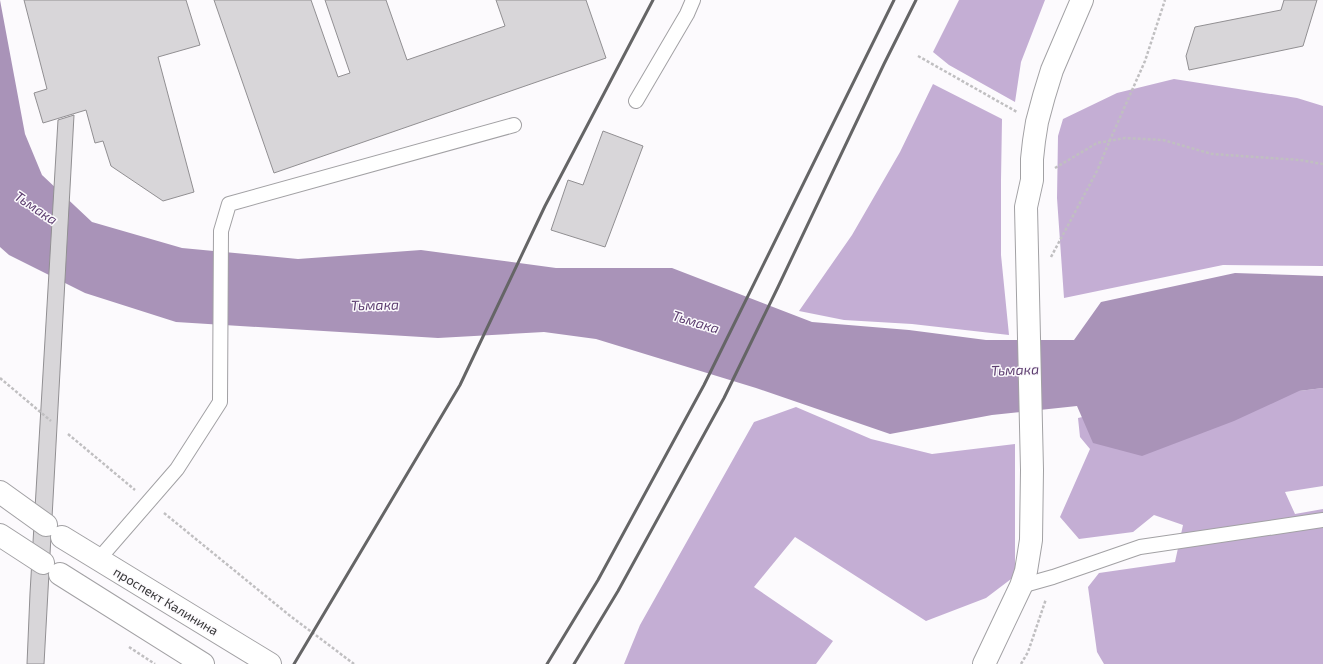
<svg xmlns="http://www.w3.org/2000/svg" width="1323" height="664" font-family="'Exo 2',sans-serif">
  <rect width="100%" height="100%" fill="#fcfafd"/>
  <!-- forest -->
  <path fill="#c4aed4" d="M959,0h86l-24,62 -6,40 -66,-37 -16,-13z
    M1174,79l123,19 26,8v160l-100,-1 -159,33 -7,-100 1,-62 5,-17 54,-26z
    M933,84l69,35 -1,61v75l8,80 -97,-11 -68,-4 -45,-9 53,-76 48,-83z
    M1260,377l39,14 24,-3v98l-38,6 10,22 28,-5v155h-219l-7,-12 -9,-65 11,-14 76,-11 8,-37 -29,-10 -21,17 -54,7 -19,-22 30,-68 -10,-12 -2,-19z
    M796,407l75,32 61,15 83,-10v132l-29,22 -60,23 -131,-84 -41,50 79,54 -17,23h-192l16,-39 114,-203z"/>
  <!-- water -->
  <path fill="#a993b8" d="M0,0l25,134 17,41 50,47 90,26 116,11 123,-9 135,18h116l140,54 97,8 77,10h88l27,-38 134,-29 88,3v112l-24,3 -65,30 -92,35 -49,-13 -16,-37 -85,9 -102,19 -134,-46 -160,-49 -52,-7 -106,6 -262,-16 -91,-29 -76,-38 -9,-8z"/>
  <!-- building -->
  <path fill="#d8d6d9" stroke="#918f92" d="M24,0h162l14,45 -42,12 36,135 -31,9 -52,-35 -8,-25 -8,2 -9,-33 -43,13 -9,-30 13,-4z
    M214,0h97l27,77 12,-4 -25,-73h61l21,60 98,-34 -9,-26h90l20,58 -332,115z
    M1284,0h33l-14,46 -114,24 -3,-14 9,-29 86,-17z
    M74,115l-30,549h-17l3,-71 28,-473z
    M603,131l40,15 -38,101 -54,-17 17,-50 15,5z"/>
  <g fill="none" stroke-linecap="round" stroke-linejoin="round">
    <!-- service casing -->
    <g stroke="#a2a1a4" stroke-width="16">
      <path id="service" d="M636,101l51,-87 6,-14
        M98,560l79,-91 43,-67 1,-171 8,-27 285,-79
        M1021,586l32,-9 87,-30 183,-27"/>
    </g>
    <!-- secondary casing -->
    <g stroke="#a2a1a4" stroke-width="24">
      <path id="secondary" d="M984,664l37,-78 5,-15 5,-31 1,-70 -6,-263 6,-27v-21l2,-18 3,-19 7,-26 8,-26 30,-70"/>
    </g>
    <!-- primary casing -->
    <g stroke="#a2a1a4" stroke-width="24">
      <path id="primary" d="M0,492l46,33
        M0,535l43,28
        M62,537l208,127
        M60,574l143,90"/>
    </g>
    <!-- path -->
    <path stroke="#c0bfc1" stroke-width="2.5" stroke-dasharray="3 2" stroke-linecap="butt" d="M918,56l99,56
      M1055,168l42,-25 28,-5 38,2 49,14 88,6 23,4
      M1051,257l46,-86 13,-31 35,-79 20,-61
      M0,378l51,43
      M68,434l67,56
      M164,513l125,102 65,49
      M129,647l26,17
      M1021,664l7,-12 18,-53"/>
    <!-- service -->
    <use href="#service" stroke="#fff" stroke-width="14"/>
    <!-- secondary -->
    <use href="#secondary" stroke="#fff" stroke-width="22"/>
    <!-- primary -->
    <use href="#primary" stroke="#fff" stroke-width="22"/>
    <!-- rail -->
    <path stroke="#656566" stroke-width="3" d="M294,664l166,-279 85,-179 108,-206
      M547,664l51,-84 106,-195 190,-385
      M574,664l44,-73 106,-193 54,-111 106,-223 32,-64"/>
  </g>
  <g text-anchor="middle" stroke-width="3" stroke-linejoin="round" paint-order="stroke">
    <!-- street labels -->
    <g font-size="13" fill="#363637" stroke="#fcfafd">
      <text transform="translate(166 601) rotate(31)" y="5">проспект Калинина</text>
    </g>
    <!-- water labels -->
    <g font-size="14" font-style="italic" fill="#5c3d6f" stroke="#fcfafd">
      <text transform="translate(36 208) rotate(34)" y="5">Тьмака</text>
      <text transform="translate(375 305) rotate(-1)" y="5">Тьмака</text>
      <text transform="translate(696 322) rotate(17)" y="5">Тьмака</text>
      <text transform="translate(1015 370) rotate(-2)" y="5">Тьмака</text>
    </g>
  </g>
</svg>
